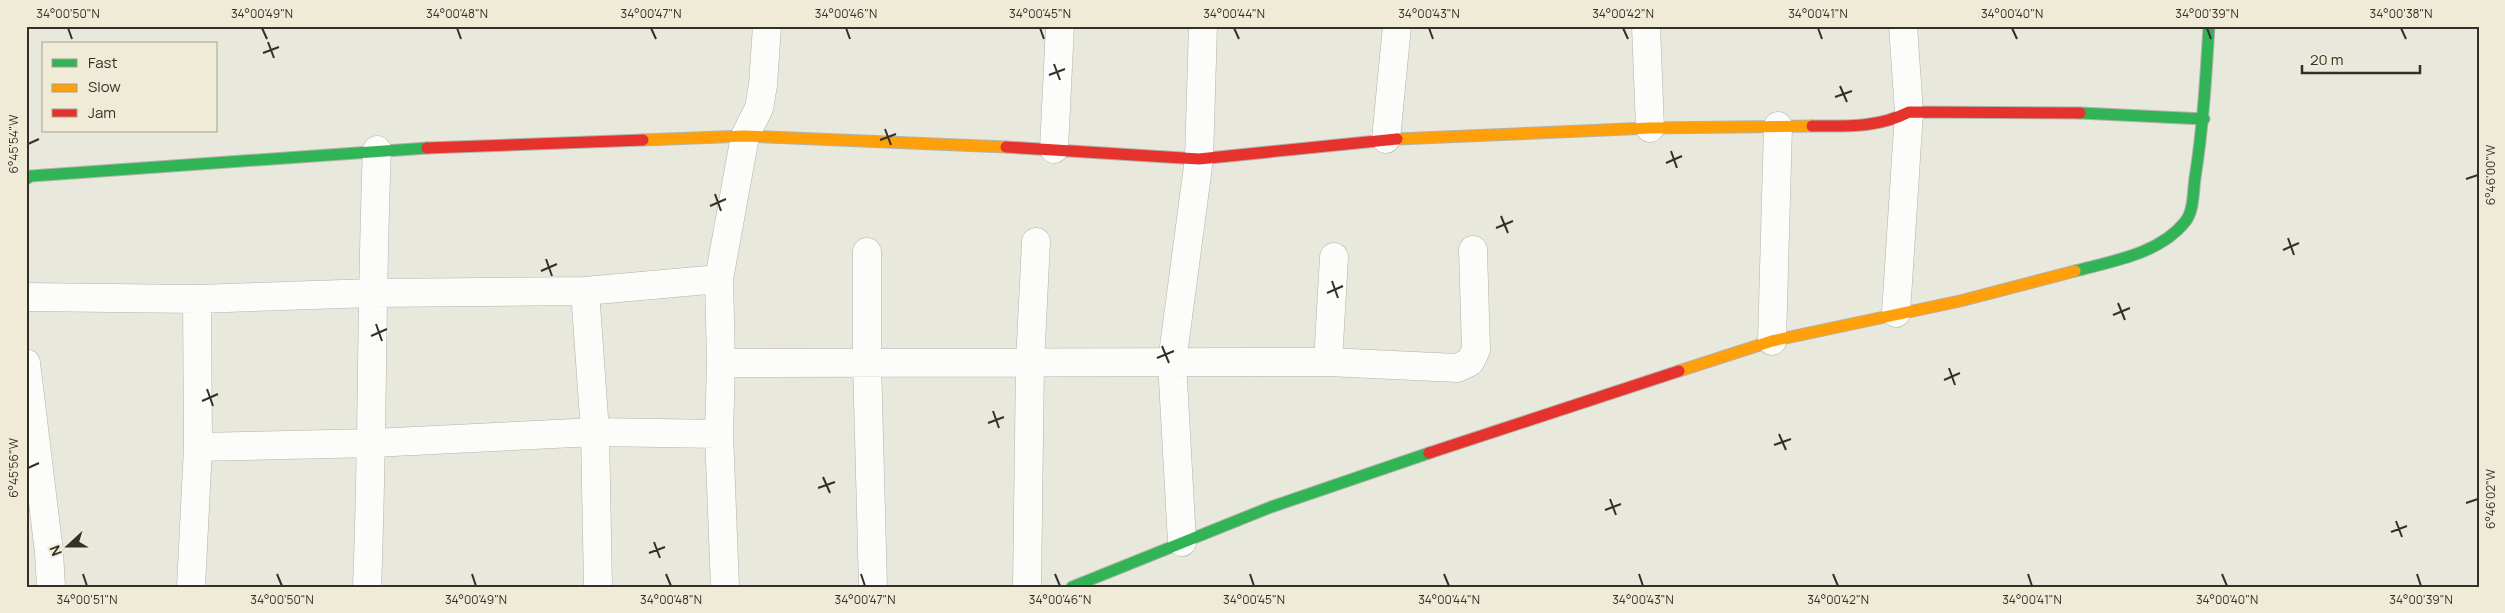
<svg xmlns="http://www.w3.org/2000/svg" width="2505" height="613" font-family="Manrope,sans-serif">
  <rect width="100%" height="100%" fill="#e9e8dd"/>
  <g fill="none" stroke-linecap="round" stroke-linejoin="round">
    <!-- street casing -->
    <g stroke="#b3b2a9" stroke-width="29">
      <path id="street" d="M1646,26l4,102
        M1386,139l11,-113
        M1054,149l6,-123
        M867,252v110l6,225
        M585,291l10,141 3,155
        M26,297l171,2 175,-6 213,-2 134,-12
        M1896,313l13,-201 -6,-86
        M1772,341l6,-215
        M1328,362l6,-105
        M26,363l23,189 2,35
        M721,363l607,-1 129,6 13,-6 6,-12 -3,-100
        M198,447l175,-4 222,-11 124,2
        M1182,542l-10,-180 27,-203 4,-133
        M191,587l7,-140 -1,-148
        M367,587c6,-146 4,-291 10,-437
        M725,587l-6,-153 2,-71 -2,-84 26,-143 14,-28 4,-23 4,-59
        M1027,587l3,-224 6,-121"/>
    </g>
    <!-- fast casing -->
    <g stroke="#b3b2a9" stroke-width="13">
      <path id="fast" d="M2080,113l124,6
        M26,179l5,-3 396,-28
        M2075,271c38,-10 84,-17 110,-49 9,-11 8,-30 10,-44 8,-51 11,-101 14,-152
        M1072,587l199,-80 158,-54"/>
    </g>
    <!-- slow casing -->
    <g stroke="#b3b2a9" stroke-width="13">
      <path id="slow" d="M1397,139l253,-11 162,-2
        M643,140l102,-4 261,11
        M1679,371l93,-30 188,-40 115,-30"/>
    </g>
    <!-- jam casing -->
    <g stroke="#b3b2a9" stroke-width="13">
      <path id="jam" d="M1812,126c34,0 66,2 97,-14l171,1
        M1006,147l193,12 198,-20
        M427,148l216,-8
        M1429,453l250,-82"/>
    </g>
    <!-- street -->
    <use href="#street" stroke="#fcfcfa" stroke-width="28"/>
    <!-- fast -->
    <use href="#fast" stroke="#30b455" stroke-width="11"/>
    <!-- slow -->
    <use href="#slow" stroke="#ff9f0a" stroke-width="11"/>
    <!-- jam -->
    <use href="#jam" stroke="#e5322d" stroke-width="11"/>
  </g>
  <!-- ticks -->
  <path fill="none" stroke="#323129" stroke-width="2" d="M68,28l4,11M262,28l5,11M457,28l4,11M651,28l5,11M846,28l4,11M1040,28l4,11M1234,28l5,11M1429,28l4,11M1623,28l5,11M1818,28l4,11M2012,28l5,11M2207,28l4,11M2401,28l5,11M268,42l6,16M263,53l16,-6M1054,64l6,16M1049,75l16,-6M1840,86l7,16M1835,97l17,-6M885,129l6,16M880,140l16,-6M28,144l11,-5M1671,151l6,17M1666,163l16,-7M2466,179l12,-4M715,194l6,17M710,206l16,-7M1501,216l7,17M1496,228l17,-7M2288,238l6,17M2283,250l16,-7M546,259l6,17M541,271l16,-7M1332,281l6,17M1327,293l16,-7M2118,303l7,17M2113,315l17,-7M376,324l6,17M371,336l16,-7M1162,346l7,17M1157,358l17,-7M1949,368l6,17M1944,380l16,-7M207,389l6,17M202,401l16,-7M993,411l6,17M988,423l16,-6M1779,434l7,16M1774,445l17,-6M28,468l11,-5M823,477l7,16M818,488l17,-6M1610,499l6,16M2466,503l12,-4M1605,510l16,-6M2396,521l6,16M2391,532l16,-6M654,542l6,16M649,553l16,-6M83,574l4,12M277,574l5,12M472,574l4,12M666,574l5,12M861,574l4,12M1055,574l5,12M1250,574l4,12M1444,574l5,12M1639,574l4,12M1833,574l5,12M2028,574l4,12M2222,574l5,12M2417,574l4,12"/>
  <!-- border -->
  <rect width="2505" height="613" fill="none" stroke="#efebd7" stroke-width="55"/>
  <!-- legend -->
  <rect x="42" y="42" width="175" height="90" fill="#efebd7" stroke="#a3a191"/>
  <rect x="52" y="59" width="25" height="8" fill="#30b455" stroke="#a3a191"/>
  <text x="88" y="68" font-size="15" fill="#323129">Fast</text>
  <rect x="52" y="84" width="25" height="8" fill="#ff9f0a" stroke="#a3a191"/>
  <text x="88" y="92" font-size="15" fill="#323129">Slow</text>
  <rect x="52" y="109" width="25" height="8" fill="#e5322d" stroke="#a3a191"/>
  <text x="88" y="118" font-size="15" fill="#323129">Jam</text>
  <!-- north arrow -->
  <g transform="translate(68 546) rotate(249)" stroke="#efebd7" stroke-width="4" paint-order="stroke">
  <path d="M0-4L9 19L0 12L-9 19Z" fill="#323129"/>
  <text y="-8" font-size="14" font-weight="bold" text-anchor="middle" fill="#323129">N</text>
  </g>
  <!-- scale -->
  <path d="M2302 65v8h118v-8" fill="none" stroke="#323129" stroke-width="2.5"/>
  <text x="2310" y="65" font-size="15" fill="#323129" stroke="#efebd7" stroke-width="4" paint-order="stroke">20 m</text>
  <rect x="28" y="28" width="2450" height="558" fill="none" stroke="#323129" stroke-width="2"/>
  <g font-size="12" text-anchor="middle" fill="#323129">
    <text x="68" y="18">34°00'50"N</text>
    <text x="262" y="18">34°00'49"N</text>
    <text x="457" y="18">34°00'48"N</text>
    <text x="651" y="18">34°00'47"N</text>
    <text x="846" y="18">34°00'46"N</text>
    <text x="1040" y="18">34°00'45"N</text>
    <text x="1234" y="18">34°00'44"N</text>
    <text x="1429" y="18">34°00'43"N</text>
    <text x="1623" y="18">34°00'42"N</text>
    <text x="1818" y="18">34°00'41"N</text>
    <text x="2012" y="18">34°00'40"N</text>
    <text x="2207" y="18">34°00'39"N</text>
    <text x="2401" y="18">34°00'38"N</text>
    <text transform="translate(14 144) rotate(-90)" y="4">6°45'54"W</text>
    <text transform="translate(2491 175) rotate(-90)" y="4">6°46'00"W</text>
    <text transform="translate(14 468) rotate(-90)" y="4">6°45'56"W</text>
    <text transform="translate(2491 499) rotate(-90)" y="4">6°46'02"W</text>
    <text x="87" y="604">34°00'51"N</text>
    <text x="282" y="604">34°00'50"N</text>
    <text x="476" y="604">34°00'49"N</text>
    <text x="671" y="604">34°00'48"N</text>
    <text x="865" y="604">34°00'47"N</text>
    <text x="1060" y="604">34°00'46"N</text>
    <text x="1254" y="604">34°00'45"N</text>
    <text x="1449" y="604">34°00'44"N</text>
    <text x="1643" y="604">34°00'43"N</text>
    <text x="1838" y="604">34°00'42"N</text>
    <text x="2032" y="604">34°00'41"N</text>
    <text x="2227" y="604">34°00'40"N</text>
    <text x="2421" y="604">34°00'39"N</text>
  </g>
</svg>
